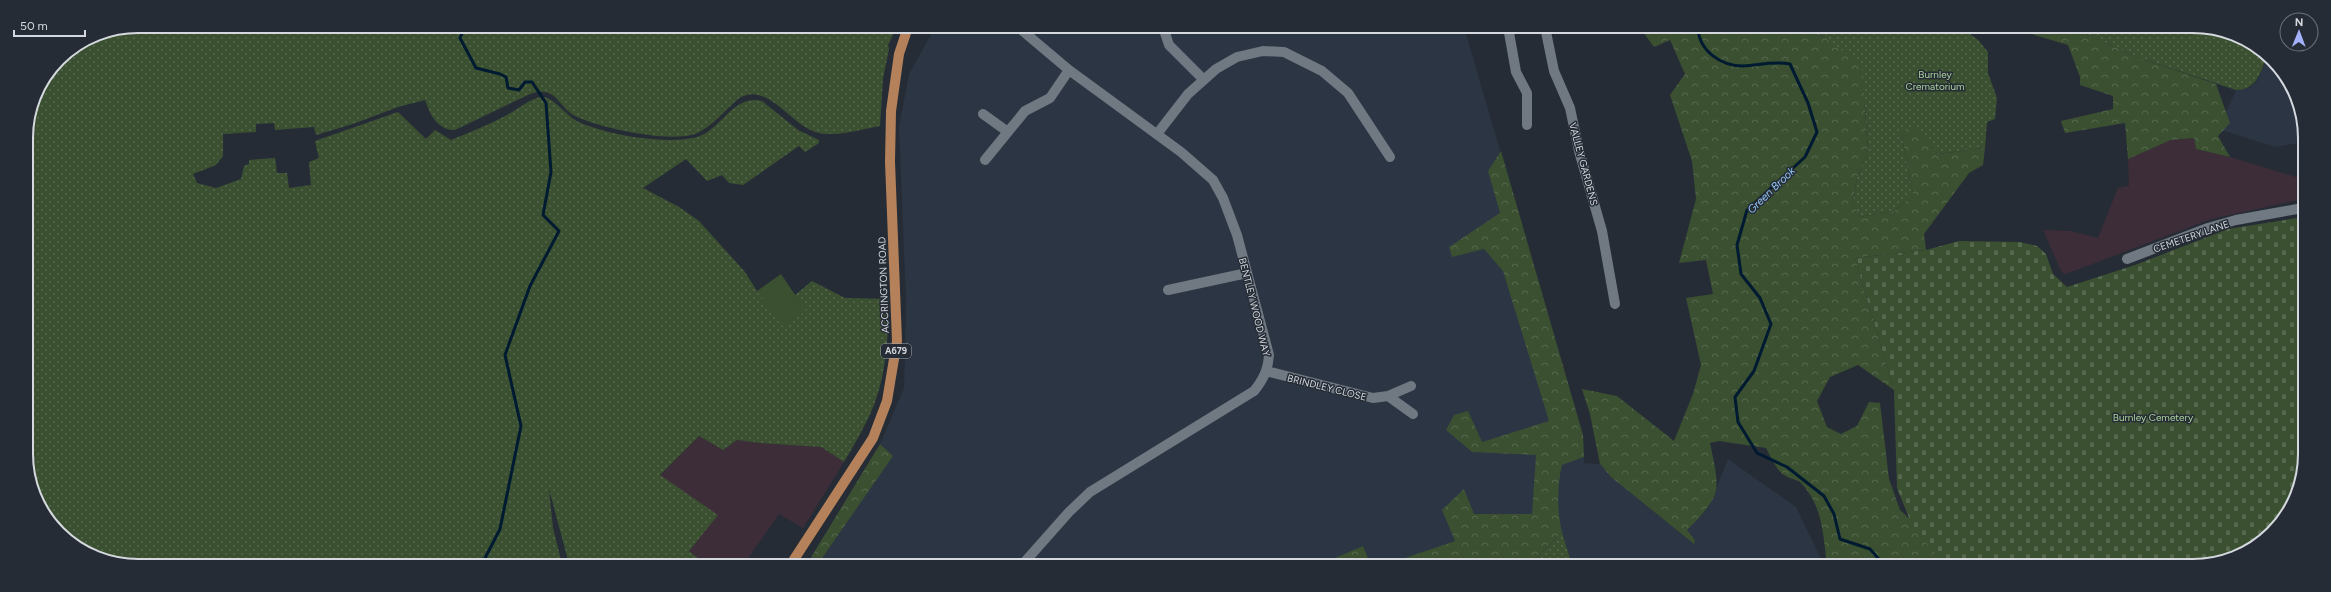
<svg xmlns="http://www.w3.org/2000/svg" width="2331" height="592" font-family="Figtree,sans-serif">
  <defs>
    <pattern id="green-dots" width="8" height="8" patternUnits="userSpaceOnUse"><rect width="8" height="8" fill="#3a5031"/><path d="M2 2h.1M6 6h.1" fill="none" stroke="#56694e" stroke-width="1.8" stroke-linecap="round"/></pattern>
    <pattern id="forest-crowns" width="20" height="18" patternUnits="userSpaceOnUse"><rect width="20" height="18" fill="#3a5031"/><path d="M2 6a3 3 0 1 1 6 0M12 15a3 3 0 1 1 6 0" fill="none" stroke="#56694e"/></pattern>
    <pattern id="cemetery-stones" width="16" height="16" patternUnits="userSpaceOnUse"><rect width="16" height="16" fill="#3a5031"/><path d="M2 7V4a2 2 0 0 1 4 0v3zM10 15v-3a2 2 0 0 1 4 0v3z" fill="#56694e"/></pattern>
  </defs>
  <rect width="100%" height="100%" fill="#262c35"/>
  <!-- commercial -->
  <path fill="#3d2d39" d="M2303,133v66l-92,20 -145,55 -5,-3 -18,-41 28,1 27,7 20,-50 11,-2 -1,-27 43,-19 23,-2 2,11 34,8 72,22 -3,-35z
    M699,436l24,14 14,-10 23,3 61,4 23,15 -41,66 -24,-14 -35,50h-38l-17,-13 -29,-75z"/>
  <!-- built -->
  <path fill="#2b3543" d="M138,26h36l-84,12 5,-4z
    M935,27h529l119,408 1,28 16,1 11,13 83,67 1,-4 -8,-10 22,-23 19,-48 68,48 28,58h-252l-10,-33 -107,9 -71,24h-13l-8,-19 -45,19 -500,-1 74,-108 -12,-12 24,-56 2,-87 -7,-174 10,-53z
    M2268,56l4,3 31,58v14l-5,12 -23,4 -57,-18 18,-39 13,-2 8,-7z"/>
  <!-- green -->
  <path fill="url(#green-dots)" d="M170,26l727,1 -9,18 1,4 -6,30 -3,47c-17,3 -44,11 -61,7 -27,-5 -52,-54 -81,-34 -13,11 -27,29 -43,35 -25,9 -96,-6 -120,-18 -19,-11 -18,-31 -45,-22l-75,36c-18,0 -25,-16 -30,-30l-27,7 -45,17 -37,11 -2,-8 -39,3 -1,-7 -18,1v8l-33,2v22l-7,9 -23,9 4,9 19,5 25,-9 3,-13 5,-2v-4l26,-2 2,15h10l2,15 22,-3 -2,-23 10,-4 -4,-17 83,-29 28,27 9,-9 16,10c19,-8 38,-15 56,-25 10,-5 23,-17 35,-18 11,-1 25,20 37,25 29,13 82,22 114,16 27,-4 39,-45 69,-37l36,29 21,10v3l-14,9 -6,-6 -56,39 -14,-2 -7,-8 -15,6 -21,-22 -43,29 36,19 20,14 46,51 12,19 48,20 -10,-16 17,-14 33,17 44,1c-1,35 -2,72 -15,106 -8,20 -19,38 -30,57l-23,-15 -61,-4 -23,-3 -14,10 -24,-14 -39,39 58,40 -29,36 17,13h-137l-20,-75 4,39 9,36h-446l-57,-31 -31,-57 -2,-345 9,-36 24,-36 31,-21z
    M1786,28h176l16,12 10,12v21l9,25 -2,21 -8,3 -2,26 -47,6 -25,-27 -12,5 12,63 -19,16 -34,6 -7,-14 4,-26 11,-24 -3,-47 -41,-69z
    M2073,28h142l52,28c-7,17 -10,34 -31,34l-99,-33z
    M1562,532l10,33h-43z"/>
  <!-- forest -->
  <path fill="url(#forest-crowns)" d="M1640,28h146l38,9 38,28 6,88 -11,24 -4,26 7,14 34,-6 19,-16 -12,-63 12,-6 25,28 47,-6 -2,17 -14,8 -45,61 2,16 -71,8 39,132 -36,-25 -28,12 -13,24 10,26 14,7 16,-8 12,-24 11,1 9,76 11,31 61,56 -134,-1c-4,-30 -4,-60 -27,-83 -4,-3 -10,-3 -14,-6 -9,-4 -15,-19 -20,-28l-47,-7 -9,2c10,48 13,51 -23,87l8,10 -1,4 -83,-67 -11,-13 -10,-50 -8,-25 35,7 57,45 19,-47 8,-29 -15,-67 27,-4 -7,-34 -27,3 17,-64 -4,-38 -22,-66 15,-21 -15,-34 -16,7z
    M2011,28h62l64,29 79,27 14,39 -12,13 12,21 -34,-8 -2,-11 -23,2 -43,19 -3,-36 -60,10 -4,-12 52,-12v-13l-33,-11v-8l-12,-32z
    M1501,151l82,284 1,22 -22,8c-5,20 -5,47 0,67l-33,33h-145l71,-24 -13,-31 22,-21 10,25h58l4,-59 -64,-3 -26,-22 8,-15 14,-4 14,31 67,-21 -46,-150 -19,-22 -32,8 -3,-10 51,-34 -12,-42z
    M880,444l13,12 -75,108h-11z
    M1363,546l8,19h-53z"/>
  <!-- cemetery -->
  <path fill="url(#cemetery-stones)" d="M2303,217v259l-13,34 -23,28 -31,20 -36,8h-253l-33,-36 -17,-42 -3,-98 -39,-132 71,-8 33,-9 61,1 17,4 9,8 7,20 14,13 68,-22 93,-36z"/>
  <!-- pitch -->
  <path fill="#3a5031" d="M781,274l25,37 -24,15 -25,-35z"/>
  <g fill="none" stroke-linecap="round" stroke-linejoin="round">
    <!-- stream -->
    <path stroke="#001a31" stroke-width="3" d="M435,26l1,2 7,-2
      M463,26l1,3 -4,9 16,30 24,6 6,3 2,11 11,2 6,-8h7l14,21 5,69 -8,43 16,16 -29,55 -25,69 16,71 -21,103 -18,35
      M1698,28c1,23 23,38 45,38 17,-1 30,-5 47,-2l18,39 9,29 -12,25 -58,53 -10,35 4,29 19,24 11,26 -17,47 -19,26 3,25 19,31 30,14 37,29 10,18 6,25 30,10 14,16"/>
    <!-- street -->
    <path stroke="#707882" stroke-width="10" d="M1018,27l51,43 112,82 32,28 10,18 14,37 32,120c-1,15 -6,25 -15,36l-164,101 -21,20 -47,53
      M1163,27l6,18 35,35
      M1508,27l8,45 11,21v32
      M1545,27l9,44 16,37 9,43 23,80 13,73
      M983,114l25,18
      M1157,134l31,-40 28,-25 21,-12 26,-6 21,1 38,19 26,22 42,64
      M985,160l40,-49 25,-13 19,-28
      M2127,259l81,-31 28,-8 67,-12
      M1168,290l79,-17
      M1266,371l107,27 15,-2 25,18
      M1388,396l23,-10"/>
    <!-- primary -->
    <path stroke="#b4815a" stroke-width="10" d="M791,564l82,-126 14,-37 10,-60 -7,-179 1,-51 8,-57 9,-27"/>
  </g>
  <g text-anchor="middle" stroke-width="3" stroke-linejoin="round" paint-order="stroke">
    <!-- shield labels -->
    <rect fill="#262c35" stroke="#a0a5ac" stroke-width="1" x="881" y="344" width="30" height="14" rx="3"/>
    <g font-size="9" font-weight="bold" fill="#d5d9df">
      <text x="896" y="354">A679</text>
    </g>
    <!-- park labels -->
    <g font-size="10" fill="#acd59d" stroke="#262c35">
      <text x="1935" y="78">Burnley<tspan x="1935" dy="12">Crematorium</tspan></text>
      <text x="2153" y="421">Burnley Cemetery</text>
    </g>
    <!-- street labels -->
    <g font-size="10" fill="#d5d9df" stroke="#262c35">
      <text transform="translate(1584 164) rotate(75)" y="4">VALLEY GARDENS</text>
      <text transform="translate(2191 236) rotate(-19)" y="4">CEMETERY LANE</text>
      <text transform="translate(883 285) rotate(-92)" y="4">ACCRINGTON ROAD</text>
      <text transform="translate(1255 307) rotate(76)" y="4">BENTLEY WOOD WAY</text>
      <text transform="translate(1327 387) rotate(14)" y="4">BRINDLEY CLOSE</text>
    </g>
    <!-- water labels -->
    <g font-size="11" font-style="italic" fill="#91c6f6" stroke="#262c35">
      <text transform="translate(1771 190) rotate(-44)" y="4">Green Brook</text>
    </g>
  </g>
  <!-- crop -->
  <path d="M0 0H2331V592H0ZM138 33H2193A105 105 0 0 1 2298 138V454A105 105 0 0 1 2193 559H138A105 105 0 0 1 33 454V138A105 105 0 0 1 138 33Z" fill="#262c35" fill-rule="evenodd"/>
  <path fill="none" stroke="#d5d9df" stroke-width="2" d="M138 33H2193A105 105 0 0 1 2298 138V454A105 105 0 0 1 2193 559H138A105 105 0 0 1 33 454V138A105 105 0 0 1 138 33Z"/>
  <!-- north arrow -->
  <g transform="translate(2299 32) rotate(1)"><circle r="19" fill="#262c35" stroke="#6c7179"/>
  <path d="M0-3L7 15L0 10L-7 15Z" fill="#a4b2fc"/>
  <text y="-6" font-size="11" font-weight="bold" text-anchor="middle" fill="#d5d9df">N</text>
  </g>
  <!-- scale -->
  <path d="M14 30v6h71v-6" fill="none" stroke="#d5d9df" stroke-width="2"/>
  <text x="20" y="30" font-size="12" fill="#d5d9df" stroke="#262c35" stroke-width="3" paint-order="stroke">50 m</text>
</svg>
